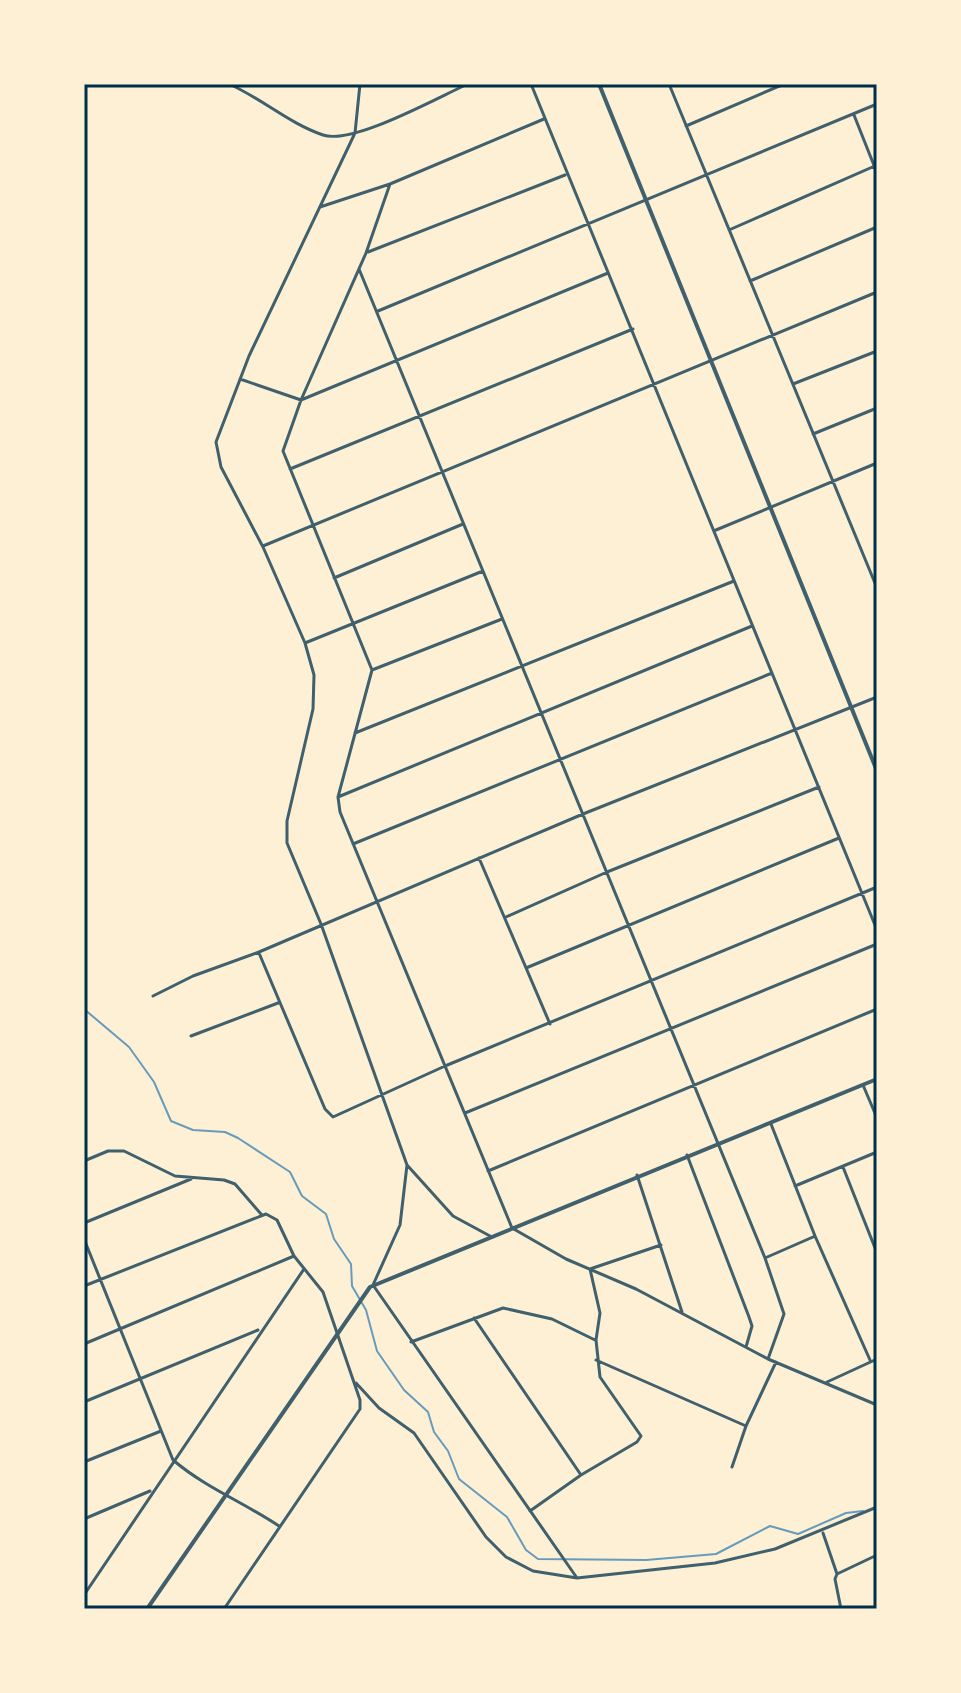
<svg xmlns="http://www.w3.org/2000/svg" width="961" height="1693" font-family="'Golos Text',sans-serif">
  <rect width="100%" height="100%" fill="#fdf0d5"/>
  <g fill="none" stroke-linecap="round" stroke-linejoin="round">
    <!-- stream -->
    <path stroke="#669bbc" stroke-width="2" d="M84,1009l45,38 25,35 17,39 22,9 32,2 13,6 52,34 12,24 24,18 8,25 17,25 1,22 14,24 11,41 27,39 24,22 6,20 14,19 11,28 48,38 19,33 12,9 108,1 70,-6 54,-28 28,8 48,-21 17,-2"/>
    <!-- minor -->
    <path stroke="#3f606c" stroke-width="3" d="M229,84c32,14 61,40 94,51 30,10 113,-37 145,-51
      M360,84l-5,49 -106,223 -33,86 5,25 42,80 42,96 9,32 -1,34 -26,112v22l34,81 86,241 -7,60 -27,60 204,293
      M531,84l346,846
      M669,84l208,504
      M854,115l23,58
      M686,126l98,-42
      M390,184l-24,69 -65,147 -18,51 89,219 -34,127 2,15 172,416 54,31 70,30 132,70 109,46
      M320,207l70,-23 154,-65
      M729,230l148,-65
      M368,252l197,-77
      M359,269l406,989 19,56 -16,45
      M750,281l127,-54
      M378,311l499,-207
      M240,379l61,21 307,-127
      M793,384l84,-33
      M813,434l64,-26
      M290,469l343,-140
      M716,530l161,-67
      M263,546l614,-254
      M334,578l129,-54
      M305,643l178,-72
      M372,670l130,-51
      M355,733l379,-152
      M338,797l414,-171
      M353,844l419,-171
      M479,858l71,166
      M506,917l101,-45 212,-85
      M259,953l66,156 8,8 112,-51 432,-179
      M526,968l313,-130
      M153,996l40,-20 66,-24 324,-138 294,-117
      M191,1036l87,-33
      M863,1085l14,33
      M465,1113l412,-169
      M771,1124l44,112 55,124
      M687,1155l62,162 3,9 -6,21
      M84,1161l24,-10h16l51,25 49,4 11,4 26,30
      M407,1165l46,51 37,20
      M843,1167l34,86
      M488,1171l389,-162
      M637,1175l45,137
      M795,1186l82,-34
      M84,1223l107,-44
      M84,1239l89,221c33,28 70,42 106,66
      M765,1258l48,-21
      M84,1286l182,-72 11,6 17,36 29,36 37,108v9l-136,200
      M474,1318l107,157 56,-33 4,-6 -41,-59 -4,-37 4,-27 -10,-44 71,-24
      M411,1342l92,-34 49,11 43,21
      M84,1344l210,-88
      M596,1360l150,66 30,-64
      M827,1382l50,-23
      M356,1383l23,25 35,25 72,104 20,20 27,14 44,7 138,-15 60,-14 102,-42
      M84,1402l174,-72
      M84,1462l77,-31
      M732,1467l14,-41
      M530,1511l51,-36
      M84,1519l66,-28
      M823,1533l14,41 -2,5 6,30
      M837,1574l40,-19
      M84,1595l220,-326"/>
    <!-- tertiary -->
    <path stroke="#3f606c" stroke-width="4" d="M599,84l278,687
      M147,1609l223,-322 507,-208"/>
  </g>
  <!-- border -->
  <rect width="961" height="1693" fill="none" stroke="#fdf0d5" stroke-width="172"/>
  <rect x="86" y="86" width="789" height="1521" fill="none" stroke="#003049" stroke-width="3"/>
</svg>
